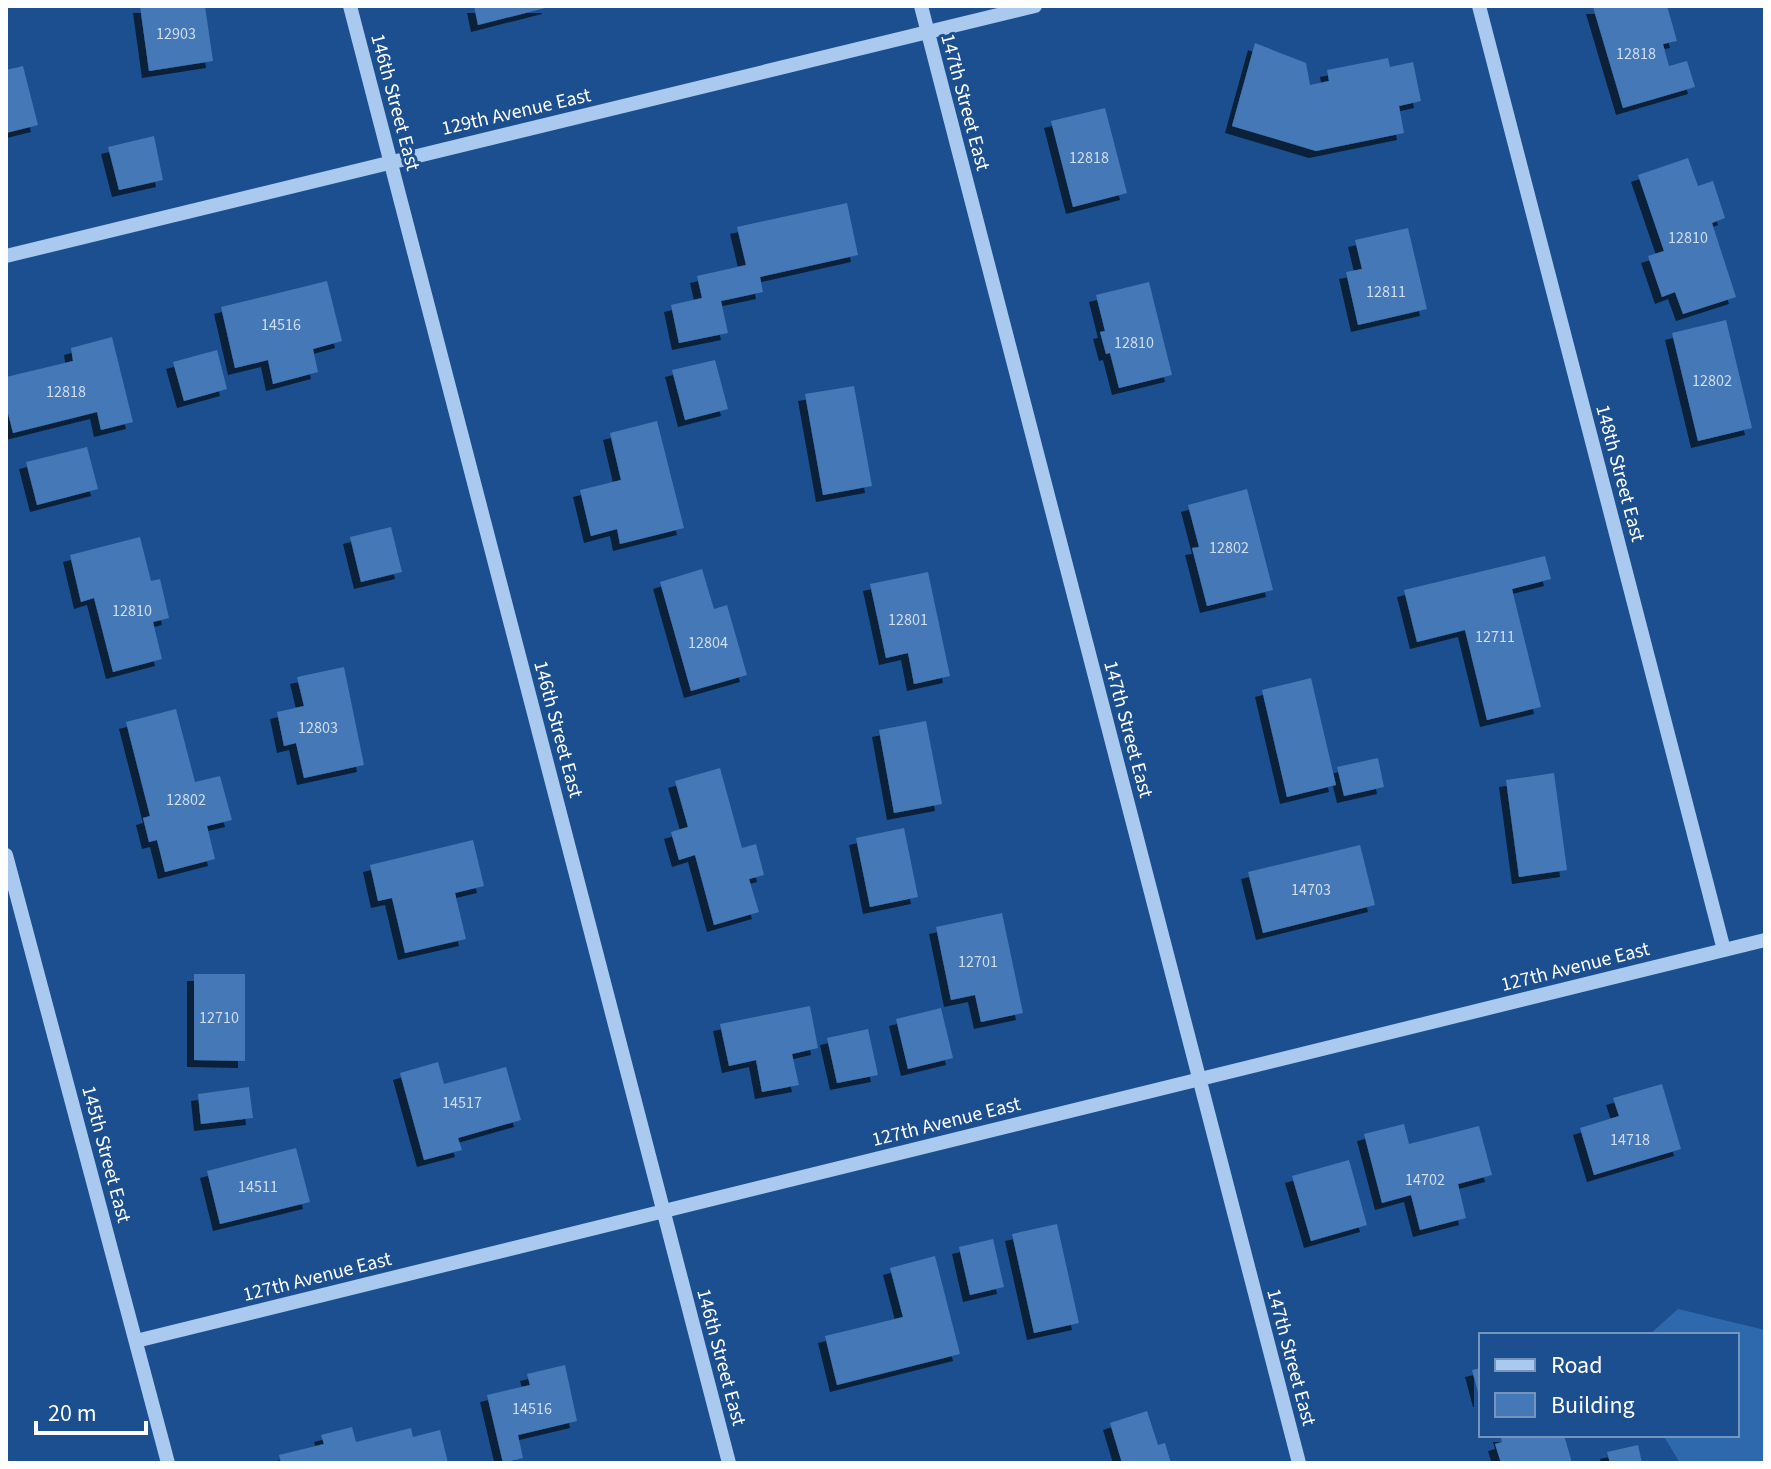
<svg xmlns="http://www.w3.org/2000/svg" width="1771" height="1469" font-family="'Source Sans 3',sans-serif">
  <defs>
    <filter id="shadow"><feDropShadow dx="-7" dy="7" stdDeviation="0" flood-color="#0009"/></filter>
  </defs>
  <rect width="100%" height="100%" fill="#1b4f8f"/>
  <!-- green -->
  <path fill="#2e69ad" d="M1678,1309l87,21v133h-85l-17,-28h74v-100h-88z"/>
  <!-- building -->
  <path fill="#4478b7" filter="url(#shadow)" d="M140,6h65l8,55 -64,10z
    M474,6h75v1l-71,18z
    M1667,6l10,35 -14,3 6,22 18,-5 8,26 -72,21 -30,-101z
    M1255,43l51,20 4,22 19,-4 -2,-11 61,-12 2,9 23,-5 8,39 -22,5 5,27 -88,18 -84,-25z
    M23,66l15,59 -32,8v-63z
    M1105,108l22,85 -54,14 -22,-86z
    M154,136l9,44 -44,10 -11,-43z
    M1688,158l10,28 15,-5 12,37 -13,5 24,74 -53,17 -8,-22 -13,5 -14,-41 16,-5 -26,-76z
    M847,203l11,52 -98,22 3,15 -42,9 7,32 -49,10 -8,-38 31,-7 -5,-22 49,-11 -9,-38z
    M1408,228l19,81 -69,16 -12,-53 16,-3 -7,-29z
    M327,281l15,60 -29,8 5,23 -45,12 -5,-24 -33,8 -14,-61z
    M1149,282l23,93 -53,13 -9,-35 -4,1 -6,-22 5,-1 -9,-36z
    M1726,320l26,108 -54,13 -26,-108z
    M112,337l21,85 -32,8 -4,-18 -84,21 -7,-28v-28l67,-16 -2,-13z
    M217,350l10,39 -43,12 -11,-39z
    M715,360l13,49 -43,11 -13,-50z
    M854,386l18,100 -49,9 -18,-101z
    M657,421l27,107 -64,16 -3,-15 -26,7 -11,-46 41,-10 -11,-47z
    M87,447l11,42 -61,16 -11,-43z
    M1247,489l26,101 -66,16 -15,-58 7,-1 -11,-42z
    M391,527l11,45 -41,10 -11,-45z
    M140,537l11,44 9,-2 9,39 -16,4 9,37 -49,13 -19,-74 -13,4 -11,-47z
    M1545,556l6,23 -39,10 29,118 -54,13 -22,-90 -48,12 -13,-52z
    M702,569l12,40 13,-4 20,70 -56,16 -31,-109z
    M928,572l22,104 -36,8 -6,-31 -22,5 -16,-74z
    M344,667l20,98 -60,13 -8,-35 -12,3 -7,-34 27,-6 -7,-29z
    M1311,678l25,107 -49,12 -25,-107z
    M176,709l19,73 25,-6 12,44 -25,6 8,33 -50,13 -8,-32 -8,2 -6,-24 7,-2 -24,-94z
    M926,721l16,83 -48,9 -15,-83z
    M1378,758l6,29 -40,9 -7,-29z
    M720,768l22,80 14,-4 8,31 -15,4 10,33 -45,13 -19,-70 -16,5 -8,-28 17,-5 -13,-46z
    M1554,773l13,97 -48,7 -13,-97z
    M904,828l14,69 -48,10 -14,-69z
    M473,840l11,46 -29,7 11,46 -61,14 -13,-55 -14,3 -8,-36z
    M1360,845l15,60 -112,28 -15,-61z
    M1002,913l21,100 -42,9 -6,-27 -24,5 -15,-73z
    M194,974h51v87l-51,-1z
    M810,1006l8,42 -26,6 7,31 -37,7 -6,-32 -27,6 -9,-42z
    M941,1008l12,50 -45,11 -12,-50z
    M868,1029l10,46 -41,8 -10,-45z
    M438,1062l6,22 62,-17 15,53 -63,18 4,12 -38,10 -24,-87z
    M1662,1084l19,65 -87,26 -14,-47 39,-12 -6,-18z
    M249,1087l4,31 -52,6 -3,-30z
    M1404,1124l5,20 70,-18 13,49 -34,9 8,34 -46,12 -9,-35 -29,8 -18,-69z
    M296,1148l14,54 -90,22 -13,-53z
    M1349,1160l18,65 -56,16 -19,-65z
    M1057,1224l22,99 -45,10 -22,-99z
    M993,1239l11,48 -34,8 -11,-48z
    M935,1256l25,98 -123,31 -12,-49 78,-19 -13,-49z
    M565,1365l12,56 -59,14 5,23 -20,5 -16,-68 43,-10 -3,-11z
    M1481,1368v32h-1l-8,-30z
    M1147,1411l11,34 7,-2 6,20h-49l-12,-40z
    M352,1427l4,15 55,-14 2,9 27,-7 8,33h-167l-2,-8 45,-11 -3,-9z
    M1500,1435h64l8,28h-71l-6,-19 7,-2z
    M1638,1445l4,18h-32l-3,-11z"/>
  <g fill="none" stroke-linecap="round" stroke-linejoin="round">
    <!-- minor -->
    <path stroke="#a9c9ee" stroke-width="14" d="M350,6l379,1457
      M921,6l378,1457
      M1479,6l245,944
      M6,256l1029,-250
      M6,855l162,608
      M136,1341l1629,-401"/>
  </g>
  <g text-anchor="middle" stroke-width="6" stroke-linejoin="round" paint-order="stroke">
    <!-- number labels -->
    <g font-size="16" fill="#d0dded">
      <text x="176" y="39">12903</text>
      <text x="1636" y="59">12818</text>
      <text x="1089" y="163">12818</text>
      <text x="1688" y="243">12810</text>
      <text x="1386" y="297">12811</text>
      <text x="281" y="330">14516</text>
      <text x="1134" y="348">12810</text>
      <text x="1712" y="386">12802</text>
      <text x="66" y="397">12818</text>
      <text x="1229" y="553">12802</text>
      <text x="132" y="616">12810</text>
      <text x="908" y="625">12801</text>
      <text x="1495" y="642">12711</text>
      <text x="708" y="648">12804</text>
      <text x="318" y="733">12803</text>
      <text x="186" y="805">12802</text>
      <text x="1311" y="895">14703</text>
      <text x="978" y="967">12701</text>
      <text x="219" y="1023">12710</text>
      <text x="462" y="1108">14517</text>
      <text x="1630" y="1145">14718</text>
      <text x="1425" y="1185">14702</text>
      <text x="258" y="1192">14511</text>
      <text x="532" y="1414">14516</text>
    </g>
    <!-- street labels -->
    <g font-size="20" fill="#fff" stroke="#1b4f8f">
      <text transform="translate(396 102) rotate(75)" y="7">146th Street East</text>
      <text transform="translate(966 102) rotate(75)" y="7">147th Street East</text>
      <text transform="translate(516 111) rotate(-13)" y="7">129th Avenue East</text>
      <text transform="translate(1621 473) rotate(75)" y="7">148th Street East</text>
      <text transform="translate(559 729) rotate(75)" y="7">146th Street East</text>
      <text transform="translate(1129 729) rotate(75)" y="7">147th Street East</text>
      <text transform="translate(1575 966) rotate(-14)" y="7">127th Avenue East</text>
      <text transform="translate(946 1121) rotate(-14)" y="7">127th Avenue East</text>
      <text transform="translate(107 1154) rotate(75)" y="7">145th Street East</text>
      <text transform="translate(317 1276) rotate(-14)" y="7">127th Avenue East</text>
      <text transform="translate(722 1357) rotate(75)" y="7">146th Street East</text>
      <text transform="translate(1292 1357) rotate(75)" y="7">147th Street East</text>
    </g>
  </g>
  <!-- border -->
  <rect width="1771" height="1469" fill="none" stroke="#ffffff" stroke-width="16"/>
  <!-- legend -->
  <rect x="1479" y="1333" width="260" height="104" fill="#1b4f8f" stroke="#7695bc" stroke-width="2"/>
  <rect x="1495" y="1359" width="40" height="12" fill="#a9c9ee" stroke="#7695bc" stroke-width="2"/>
  <text x="1551" y="1373" font-size="24" fill="#ffffff">Road</text>
  <rect x="1495" y="1393" width="40" height="24" fill="#4478b7" stroke="#7695bc" stroke-width="2"/>
  <text x="1551" y="1413" font-size="24" fill="#ffffff">Building</text>
  <!-- scale -->
  <path d="M36 1421v12h110v-12" fill="none" stroke="#ffffff" stroke-width="4"/>
  <text x="48" y="1421" font-size="24" fill="#ffffff" stroke="#1b4f8f" stroke-width="6" paint-order="stroke">20 m</text>
</svg>
